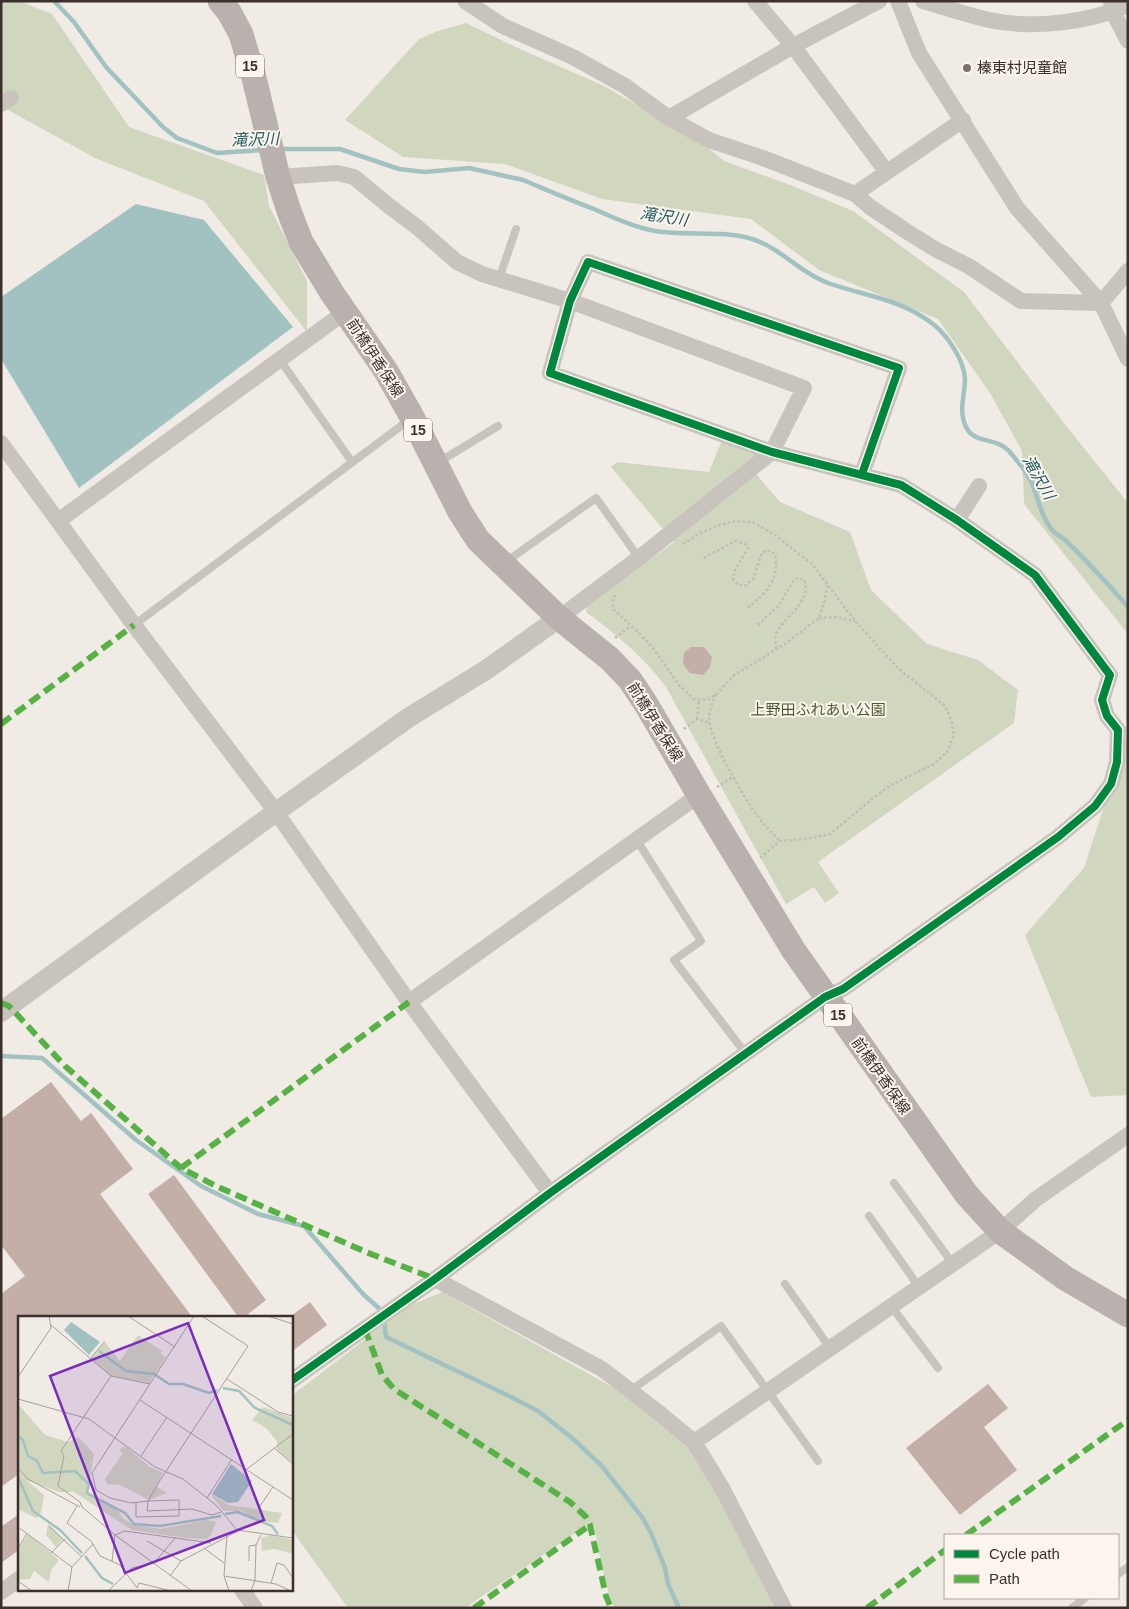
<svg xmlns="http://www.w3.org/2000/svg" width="1129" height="1609" font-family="Arial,'Noto Sans JP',sans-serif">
  <rect width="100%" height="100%" fill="#f0ebe5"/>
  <!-- green -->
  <path fill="#d1d6bf" d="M1,1h18l33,13 77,113 135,48 5,31 38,75v51l-103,-131 -109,-43 -94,-52z
    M466,23l54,26 82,36 94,53 28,23 69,25 60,25 111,81 103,135 61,76v131l-104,-130 -2,-53 -32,-58 -52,-74 -119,-49 -68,-51 -149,-20 -97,-35 -102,-7 -58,-37 74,-81 16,-7z
    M722,440l38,14 -4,20 24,28 70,30 21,58 56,54 51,16 40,30 -4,33 -196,139 21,31 -14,10 -11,-16 -28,17 -120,-217c-23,-31 -49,-52 -80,-75l1,-6 87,-64 -63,-75 6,-5 92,10z
    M1128,732v363l-37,2 -66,-162 59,-67z
    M442,1292l190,106 57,47 29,45 59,118h-163c-6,-17 -11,-34 -14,-51 -2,-12 -3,-24 -9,-35l-126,86h-117l-57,-79v-133l118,-90z"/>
  <!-- water -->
  <path fill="#a1c2c1" d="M136,204l68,16 89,107 -214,161 -78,-129v-62z"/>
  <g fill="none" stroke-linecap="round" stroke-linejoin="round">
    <!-- stream -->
    <path stroke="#a1c2c1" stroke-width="4.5" d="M54,1l20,21 32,45 57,60 14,11 40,15 46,-3
      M280,149h60l59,20 26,3 44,-4 54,12c24,10 47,20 71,29 20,9 40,18 61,22 31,5 69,-1 97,8 29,9 48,34 76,44 37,13 73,16 105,41 15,12 31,36 32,55 0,16 -7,31 1,48 8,17 30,10 43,24 8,10 16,18 22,30 7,16 10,37 23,51 3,3 7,5 10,7 21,20 45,46 64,68
      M1,1056l41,2 94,82 65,46 57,28 46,12 59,68 19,17
      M384,1321l2,16 119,57 33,17 33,26 30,28 41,52 9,16 14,35 3,16 11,24"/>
  </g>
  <!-- building -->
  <path fill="#c3afa7" d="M691,647h13l8,10 -2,10 -7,8 -13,-2 -7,-9 1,-11z
    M51,1082l30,39 10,-8 42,56 -33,25 93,124h-174v156l-18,13v-193l24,-18 -24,-31v-126z
    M174,1175l92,125 -23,18h-4l-91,-124z
    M310,1302l17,23 -36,27v-36z
    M988,1384l20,24 -24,19 33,43 -57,45 -54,-67z
    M19,1514v36l-18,13v-36z"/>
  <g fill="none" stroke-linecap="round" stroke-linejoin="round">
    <!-- path -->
    <path stroke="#c2bbb6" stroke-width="2.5" stroke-dasharray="2.5 2.5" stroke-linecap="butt" d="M683,544l17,-11 16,-7 19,-5 19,2 21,12 38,30 42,56 44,48 46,37 6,14 3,15 -7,17 -13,12 -43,21 -15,11 -46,38 -18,4 -32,3 -20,17
      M704,558l31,-17 10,3 3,4 -14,24 -1,7 4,5 8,2 8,-7 9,-26 5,-3 8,4c5,27 -10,40 -29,55
      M615,595l-2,4v10l25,23 15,16 26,37 15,14 13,1 10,-6 16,-18 52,-32 34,-26 6,-18 2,-16
      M819,618l16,-1 20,4
      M758,625l20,-19 16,-26 4,-2 6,2c9,20 -17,35 -26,50 -4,6 -3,13 -1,19
      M615,638l16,-12
      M716,694c-4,9 -7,16 -7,26 2,22 36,80 50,98 6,8 14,15 21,23
      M697,719l2,-19
      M684,729l13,-10 12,4
      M717,787l17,-11"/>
    <!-- service -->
    <path stroke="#c9c3be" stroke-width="8" d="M499,279l17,-50
      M280,360l72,102
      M439,462l59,-36
      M507,561l89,-63 43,60
      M134,625l275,-205
      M636,839l65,102 -27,19 72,94
      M894,1183l59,81
      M869,1216l50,71
      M785,1284l45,64
      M891,1306l47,62
      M630,1391l91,-65 97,135
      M1118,1574l10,-7
      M1072,1608l13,-10"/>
    <!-- minor -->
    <path stroke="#c9c3be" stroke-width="16" d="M465,1l38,25 70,31 52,29 44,32 40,22 54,18 92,36 15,13 36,24 29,18 35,18 51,34 80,2
      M755,1l38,45 93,125
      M898,1l21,52 98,155 84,95 27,56
      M923,1c22,7 44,14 66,19 42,9 101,3 139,-15
      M1111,2l2,10 15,29
      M1,104l10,-6
      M669,118l124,-72 86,-45
      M278,177l59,-4 17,4 35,29 28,21 40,35 25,12 88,27 234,87 -32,64 -133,106 -80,60
      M855,194l108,-74
      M1101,303l27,-32
      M1,443l133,182 142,187 133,190 141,191
      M957,520l22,-34
      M58,521l287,-209
      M409,1002l290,-207
      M435,1279l167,90 56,43 36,30 28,46 62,120
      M291,1381l144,-102 115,-86 275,-196 18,-8 215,-152 37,-31 16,-22 6,-22 1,-32 -11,-14 -5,-16 8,-25 -75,-100 -78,-55 -56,-35 -129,-33 -222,-79 20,-72 18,-39 311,106 -37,106
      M694,1442l289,-199 17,-12 36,-32 92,-64
      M242,1590l13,18
      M1,1592l18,-13"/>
    <!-- tertiary -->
    <path stroke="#c9c3be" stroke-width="20" d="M1,1012l275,-200 132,-94 78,-48 73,-52"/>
    <!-- primary -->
    <path stroke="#b8b1ad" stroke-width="25" d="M220,1l9,11 12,22 13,44 24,99 11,34 12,31 31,51 54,78 26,46 48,95 18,28 81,78 51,41 20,21 16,24 53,91 95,156 173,244 33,36 65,47 63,37"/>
    <!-- quiet -->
    <path stroke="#57b246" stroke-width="6" stroke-dasharray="12 6" stroke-linecap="butt" d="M1,724l133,-99
      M1,1003l8,3 56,60 116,102 37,19 148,65 69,27
      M181,1168l228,-166
      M365,1329l17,46 12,14 176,113 16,15 4,8 16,71 5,12
      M966,1535l162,-115
      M474,1608l116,-83
      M867,1608l78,-58"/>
    <!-- cycleway casing -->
    <g stroke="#fbf5ee" stroke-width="11">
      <path id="cycleway" d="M291,1381l144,-102 115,-86 275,-196 18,-8 215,-152 37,-31 16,-22 6,-22 1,-32 -11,-14 -5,-16 8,-25 -75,-100 -78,-55 -56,-35 -129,-33 -222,-79 20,-72 18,-39 311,106 -37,106"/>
    </g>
    <!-- cycleway -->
    <use href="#cycleway" stroke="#00873e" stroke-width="8"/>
  </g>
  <!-- markers -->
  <circle fill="#7a716c" stroke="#fbf5ee" stroke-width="2" cx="967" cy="68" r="5"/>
  <g text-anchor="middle" stroke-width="4" stroke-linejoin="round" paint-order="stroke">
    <!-- shield labels -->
    <g fill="#fbf5ee" stroke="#756b66" stroke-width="1">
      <rect x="236" y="54.5" width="28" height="23" rx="4"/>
      <rect x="404" y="418.5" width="28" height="23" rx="4"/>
      <rect x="824" y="1003.5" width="28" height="23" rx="4"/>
    </g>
    <g font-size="14" font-weight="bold" fill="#3b302b">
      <text x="250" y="71">15</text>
      <text x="418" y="435">15</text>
      <text x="838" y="1020">15</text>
    </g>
    <!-- poi labels -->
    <g font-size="15" fill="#3b302b" stroke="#fbf5ee" text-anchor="start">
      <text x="977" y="73">榛東村児童館</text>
    </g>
    <!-- street labels -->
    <g font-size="15" fill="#3b302b" stroke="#fbf5ee">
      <text transform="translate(375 358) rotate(57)" y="5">前橋伊香保線</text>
      <text transform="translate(655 722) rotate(58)" y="5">前橋伊香保線</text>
      <text transform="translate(881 1076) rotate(55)" y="5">前橋伊香保線</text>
    </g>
    <!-- park labels -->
    <g font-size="15" fill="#4a5a2e" stroke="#fbf5ee">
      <text x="818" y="715">上野田ふれあい公園</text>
    </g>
    <!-- water labels -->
    <g font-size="16" font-style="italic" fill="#1f5a5e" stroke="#fbf5ee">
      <text transform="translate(255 139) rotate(-2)" y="6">滝沢川</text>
      <text transform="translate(664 216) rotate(9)" y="6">滝沢川</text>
      <text transform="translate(1039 477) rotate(60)" y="6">滝沢川</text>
    </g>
  </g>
  <!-- overview -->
  <g transform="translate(18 1316)">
    <rect width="275" height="275" fill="#f0ebe5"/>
    <path d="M120,19l24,16 -1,3 5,3 -17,26 -38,-7 -20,-18 14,-16 15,19zM0,88l27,31 23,7 10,-5 16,17 -6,38 27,15 9,12 10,6 27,4 46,-9 9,2 -5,13 -5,4 -20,-1 -54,-8 -58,-38h-15l-33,-12 18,15 -3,18 -5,5 -18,-9zM245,91l30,11v45l-16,-13v-9l-11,-13 -14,-8zM107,130l25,21 13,6 -7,13 11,7 -18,7 -29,-15 -13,-1 -2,-5 18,-26 -4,-3zM193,178l18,11 53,8 -4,10 -21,-2 -15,-10h-19zM30,208l15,15 -7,8 -10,-12zM10,218l31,26 -8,10 -2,12 -15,-11 -4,8 -12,1v-29zM253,219l22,5v14l-18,-5 -13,2 -1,-13z" fill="#d1d6bf"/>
    <path d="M53,6l29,20 -11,13 -25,-25zM213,148l21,17 -14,21 -10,1 -16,-9z" fill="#a1c2c1"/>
    <path fill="none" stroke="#a1c2c1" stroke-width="2.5" d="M81,35l27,20 28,3 15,10h14l26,9 8,-3M205,72l16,3 16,17 38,17M0,120l5,4 5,16 9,5 6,12 32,-2 14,13 -2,9 38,20 9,11 26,2 61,-10M0,161l15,34 27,19 22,23M207,198l13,-2 34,14 6,8M67,240l17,22 11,6"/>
    <path fill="none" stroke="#a8a09b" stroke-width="1" d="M110,0l47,31M184,0l46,30 -89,136 -11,19 -1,10 45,-2 20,6 9,-3M250,0l25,8M33,9l60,51 39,8M72,43l15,-18M93,60l-50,75 3,5 -6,30 22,16 2,5 33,28 77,56M0,61l33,-49 -2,-12M209,63l51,33 15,4M0,83l71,20 66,48 28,12 33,26 21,25 56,8M122,84l153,100M256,132l19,16M123,140l26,-39M0,152l10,11 52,28M229,153l46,-35M189,182l25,-39M118,187v14l43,-1v-16l-31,1 -17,2 -21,-5 -14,-8 -4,-17 102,-157M59,190l-10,17 24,18 9,15 20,9 17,23 2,-5 32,8M240,193l15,-22M31,210l33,31M0,211l54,40M97,219l10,-4 86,12M209,219l-3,41 5,15M129,225l34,20M186,232l20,15M0,233l9,-16M33,237l14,-14M94,245l3,-26M231,245v-15l7,-1M152,260l11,-15 57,-30M206,260l52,8 13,6M0,265l14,10M253,267l6,-20 7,2 9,13M50,275l4,-24 21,-23M90,275l24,-23 22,-5 22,-26M233,275l4,-11 1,-35 5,-10"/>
    <path fill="#7b2cbf" fill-opacity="0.15" stroke="#7b2cbf" stroke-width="2.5" d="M170,7l76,197 -139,53 -75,-197z"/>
    <rect width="275" height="275" fill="none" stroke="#3b302b" stroke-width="2.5"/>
  </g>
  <!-- border -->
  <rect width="1129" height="1609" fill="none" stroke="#3b302b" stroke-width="5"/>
  <!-- legend -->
  <rect x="944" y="1534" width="175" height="65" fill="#fbf5ee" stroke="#aea6a0"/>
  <rect x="954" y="1550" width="25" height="8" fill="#00873e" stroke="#aea6a0"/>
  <text x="989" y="1559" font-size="15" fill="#3b302b">Cycle path</text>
  <rect x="954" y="1575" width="25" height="8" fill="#57b246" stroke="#aea6a0"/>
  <text x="989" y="1584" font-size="15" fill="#3b302b">Path</text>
</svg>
